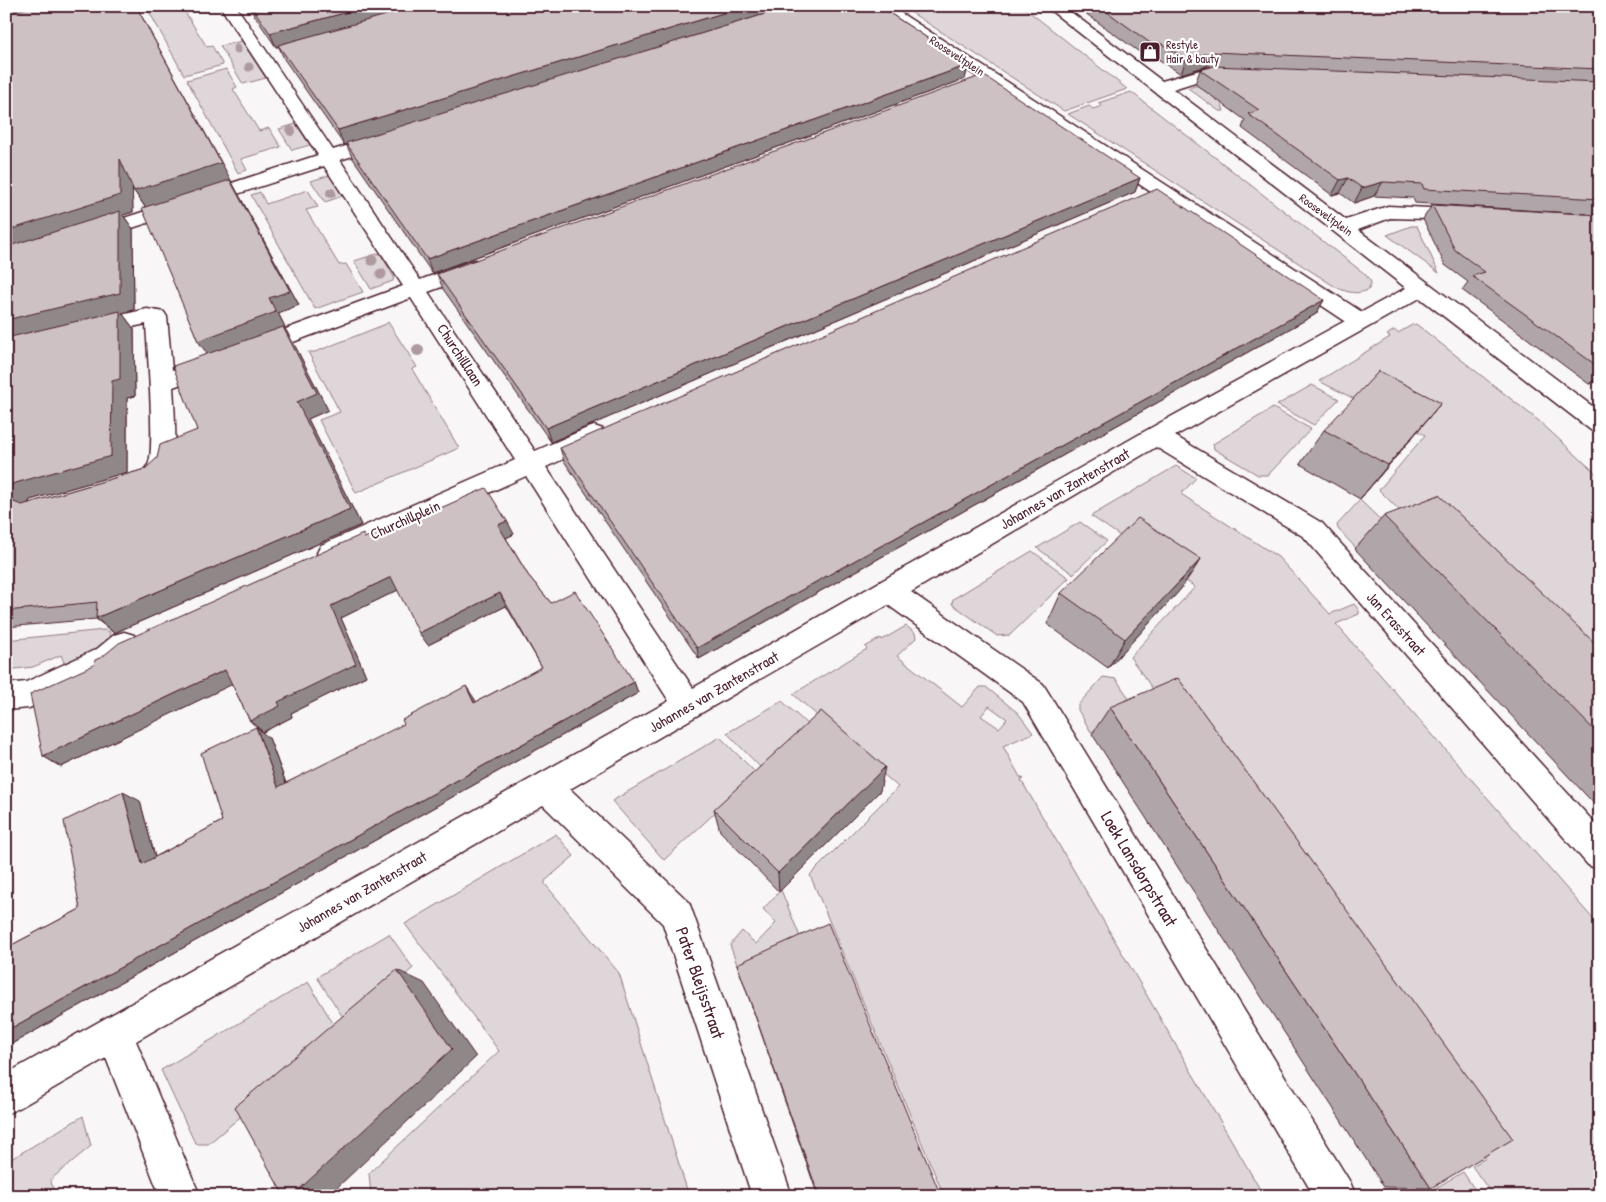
<svg xmlns="http://www.w3.org/2000/svg" width="1606" height="1202" font-family="'Patrick Hand',sans-serif">
  <rect width="100%" height="100%" fill="#f8f6f7"/>
  <filter id="ink" filterUnits="userSpaceOnUse"><feTurbulence type="fractalNoise" baseFrequency=".02" numOctaves="2"/><feDisplacementMap in="SourceGraphic" scale="10" xChannelSelector="R" yChannelSelector="G"/><feConvolveMatrix kernelMatrix="1 2 1 2 8 2 1 2 1" color-interpolation-filters="sRGB"/></filter>
  <g filter="url(#ink)">
    <!-- green -->
    <path fill="#ded6d9" stroke="#947a82" fill-rule="evenodd" d="M146,6h41l-4,3 24,38 5,-1 11,19 -39,10z
      M901,6h121l105,83 -63,22z
      M242,41l24,37 -23,6 -23,-38z
      M226,69l11,18 -4,2 26,42 10,-3 12,19 -40,12 6,11 -9,3 -51,-93z
      M1210,82h5l9,29h-5l-31,-23z
      M1131,92l234,182 6,8 -2,7c-11,7 -24,3 -35,-3l-266,-172 21,-8 4,3 9,-3 -4,-3z
      M296,124l14,21 -18,5 -13,-21z
      M330,175l13,21 -18,6 -14,-21z
      M308,190l10,17 -12,3 33,55 7,-1 17,28 -48,17 -64,-114 9,-3 6,12z
      M1411,226h6l22,47 -52,-38z
      M380,253l14,24 -1,4 -22,8 -17,-28z
      M388,322l29,45 -5,2 47,79 -103,45 -37,-73 21,-8 -32,-60h7l71,-28z
      M1416,324l123,97 61,56v234l-221,-221 46,-55 -106,-54 71,-44 -3,-2 7,-5 4,3 14,-8z
      M1312,385l27,14 -25,26 -37,-20z
      M1273,408l38,21 -43,46h-10l-44,-26 -1,-5z
      M1176,466l20,12 -15,16 97,63 52,57 24,-10 5,6v4l-23,10 264,303v269h-107l-21,-30 14,-8 -356,-501 65,-70 -104,-71z
      M1360,500l34,33 -38,15 -18,-19 -1,-4z
      M1080,522l27,19 -34,33 -36,-26z
      M1032,551l37,27 -59,57 -13,1 -45,-32 1,-5z
      M906,626l9,7 1,5 -19,18 65,51 18,-20h6l32,26 15,20 -30,13 17,31 4,2 -3,1 243,416h-320l-134,-321 88,-88 -105,-93 74,-45 -2,-2 16,-9 1,2zM989,706l18,13 -8,9 -18,-12z
      M104,630l6,2 -3,12 -43,19 -3,-8 -28,12 -27,3v-30z
      M1103,677l13,2 23,34 -48,19 -13,-22v-5z
      M782,701l27,25 -47,43 -35,-36z
      M720,737l37,37 -93,86 -52,-59z
      M556,834l18,22 -29,25v3l74,89 70,223h-318l-2,-23 130,-122 -94,-127z
      M781,890l24,59 -64,27 -11,-31 12,-14 14,13 20,-21 -13,-14z
      M389,934l24,34 -65,57 -31,-48z
      M308,982l31,51 -126,107 -5,4h-11l-3,-3 -33,-71z
      M83,1116l8,30 -41,34 7,16h-51v-34z
      M1463,1172l16,24h-57z"/>
    <g fill="none" stroke-linecap="round" stroke-linejoin="round">
      <!-- street casing -->
      <g stroke="#4a1f2b" stroke-width="3">
        <path id="street" d="M220,6h16l97,144 45,-14 6,-1 6,1 3,4 -3,4 -50,16 80,120 48,-18 7,-2 7,2 3,5 -3,5 -54,20 107,159 50,-22 9,-3 9,3 3,6 -3,6 -57,26 147,221 454,-258 198,-109 -474,-315h19l472,306 44,-24 -361,-282h18l99,75 45,-13 35,2 2,4 -2,4h-34l-35,11 173,131 42,-14 84,4 3,4 -3,4 -7,2 -75,-2 -32,12 242,182v22l-8,-3 -172,-133 -245,138 147,87 278,306v41l-12,-5 -284,-328 -148,-90 -245,145 132,92 307,498 6,14h-42l-291,-494 -135,-97 -318,184 119,113 103,294h-40l-89,-272 -120,-119 -407,236 64,155h-40l-54,-138 -87,50 -13,6v-40l663,-373 -143,-225 -187,85 -9,3 -9,-3 -4,-8 4,-8 194,-85 -104,-162 -150,56 -8,3 -8,-3 -3,-5 3,-5 158,-58 -79,-120 -223,72 -7,2 -7,-2 -3,-4 3,-4 231,-75z
          M1589,6h11v7l-5,-2z
          M147,309l17,3 3,5 5,53 41,-14 8,2 3,6 -3,6 -48,17c1,16 5,68 0,81 -5,14 -18,20 -31,16l-3,-7c2,-5 6,-8 9,-12 8,-13 -1,-121 -2,-141l-56,12 -8,-2 -3,-5 3,-5z
          M124,632l10,3 4,9c-12,26 -72,47 -99,60l-10,4 -23,2v-26l20,-2 71,-33 17,-14z"/>
      </g>
      <!-- street -->
      <use href="#street" fill="#fff" fill-rule="evenodd"/>
    </g>
    <!-- trees -->
    <g fill="#ad999e">
      <circle cx="237" cy="49" r="4.5"/>
      <circle cx="249" cy="67" r="4.5"/>
      <circle cx="291" cy="131" r="5"/>
      <circle cx="331" cy="193" r="5"/>
      <circle cx="372" cy="260" r="5.5"/>
      <circle cx="381" cy="274" r="5.5"/>
      <circle cx="418" cy="350" r="6"/>
    </g>
    <!-- wall -->
    <path fill="#b0a6a9" stroke="#4a1f2b" fill-rule="evenodd" d="M6,6l225,175 68,124 -21,8 7,14h-1l10,17 34,66 -20,9 53,106 -247,108 -18,-14 -90,8zM132,188l13,19 62,147 -10,76 -52,39 -116,34 1,-3 97,-28v-74l8,-2 -1,-67 -12,-16 12,-3 -1,-81 -10,-14 10,-3z
      M248,6h631l89,59 -3,14 -533,194 -80,-116 -6,-13 -2,1 -60,-86 -5,-12h-3z
      M1082,6h506l12,14v363l-3,-2 -8,3 -127,-94 6,-8 -23,-17 -22,-46 9,-14 155,9 -172,-11 -2,-5 -39,-2 -20,7 -14,-10 -8,2 -90,-67 3,-8 -50,-36 5,-14 11,-4h-4l-26,8 -26,-17 -6,2 -68,-49z
      M1140,178l-5,14 -584,250 -108,-153 -6,-15z
      M1324,300l-8,14 -617,345 -135,-198 -4,-13z
      M1324,430l88,8 -52,61 -60,-35z
      M1384,516l216,132v162l-245,-261z
      M514,534l-8,4 22,37 23,28 83,79 4,11 -632,354v-99l74,-39 60,-108 15,56 67,-36 47,-83 17,45 188,-85 2,4 66,-35 -36,-61 -78,39 -30,-55 -57,28 25,58 -75,37 1,4 -29,15 -13,-11 -18,-37 -171,83 -18,-11 51,-91 271,-127z
      M1201,559l-21,31 -72,78 -61,-44 14,-31z
      M1110,707l321,481 -47,-1 -292,-453z
      M880,791l-101,101 -59,-61 -6,-22z
      M737,964l204,232h-123z"/>
    <!-- shaded-wall -->
    <path fill="#908789" stroke="#4a1f2b" d="M6,6h48l-48,14z
      M136,6l163,299 -21,8 7,14h-1l10,17 34,66 -20,9 53,106 -247,108 -18,-15 254,-109 -142,-154 -10,-14 -52,-133 -12,-17z
      M370,6h55l-149,41 -6,-14z
      M746,6h45l-447,139 -6,-15z
      M1160,43l-5,14 -6,2 4,-14z
      M1212,52l-5,14 -26,8 5,-15z
      M968,65l-3,14 -533,194 -5,-14z
      M120,159l12,18 1,35 -10,3 10,14 1,81 -12,3 12,16 1,67 -8,2v74l-97,28 -5,8 -14,-7 -4,-9 -1,-273z
      M1140,178l-5,14 -584,250 -5,-14z
      M1348,178l-8,15 -8,2 8,-15z
      M1383,182l-9,14 -20,7 8,-15z
      M1324,300l-8,14 -617,345 -2,-11z
      M1600,374v5l-3,2 -8,3z
      M1441,403l-29,35 -52,61 28,-34z
      M507,521l7,13 -10,5 -6,-14z
      M1201,559l-21,31 -72,78 17,-29z
      M391,577l9,12 -59,29 25,58 -75,37 1,4 -29,15 -13,-11 81,-115z
      M500,593l6,13 -78,39 -9,-12z
      M225,670l14,11 -178,86 -18,-11z
      M634,682l4,11 -632,354v-16z
      M466,686l8,12 8,16 -8,-11z
      M256,727l13,11 22,59 -13,-10z
      M885,767l-5,24 -101,101 -1,-19z
      M123,792l17,9 19,71 -17,-8z
      M397,970l27,13 52,74 -148,139h-36z"/>
    <!-- building -->
    <path fill="#cdc1c4" stroke="#4a1f2b" d="M37,6h99l85,157 -87,28 -14,-32v36l-114,36v-218z
      M251,6h119l-100,27z
      M419,6h327l-408,124 -60,-85z
      M791,6h88l89,59 -541,194 -81,-116z
      M1099,6h489l12,14v49l-388,-17 -26,7 -26,-16 -7,2z
      M1214,66l386,16v117l-176,-10 -2,-5 -39,-2 -21,6 -14,-10 -8,2 -92,-66 11,-4 -59,-40z
      M983,75l157,103 -594,250 -109,-154z
      M230,180l60,111 -21,7 7,14 -78,29 -56,-133z
      M1157,189l167,111 -627,348 -137,-200z
      M1432,205l168,10v153l-128,-92 13,-4 -30,-22z
      M120,211v82l-114,27v-73z
      M120,311v68l-8,2 -1,75 -99,28 -5,8 4,9 11,4 123,-36 12,-11 3,-13 37,-15 -24,-64 110,-39 34,66 -20,9 53,107 -254,109 1,-16 -91,9v-273z
      M1379,371l62,32 -53,62 -64,-35z
      M486,488l21,33 -9,4 30,50 23,28 24,-12 59,91 -628,349v-83l74,-39 -16,-88 59,-29 19,72 80,-43 -21,-68 55,-26 22,60 126,-63 -2,-4 64,-34 8,17 68,-36 -42,-74 -81,40 -28,-56 -60,29 25,58 -78,38 2,4 -30,15 -25,-51 -182,86 -13,-62 64,-29 1,-5 7,-3 17,-14 244,-109 1,4 63,-24z
      M1439,495l161,153v88l-216,-220z
      M1138,518l63,41 -76,80 -64,-46z
      M1178,678l335,461 -82,49 -321,-481z
      M821,711l64,56 -107,106 -64,-64z
      M828,923l113,273h-122l-82,-232z
      M397,970l55,79 -160,147h-8l-49,-89z"/>
  </g>
  <!-- icons -->
  <defs>
    <g id="shop-square" transform="scale(1.125)"><rect x="-9" y="-9" width="18" height="18" rx="4" fill="#4a1f2b" stroke="#fff"/><path d="M-5-2.5h2.3a2.7 3.5 0 0 1 5.4 0H5L5.5 6h-11ZM-1.5-2.5h3a1.5 2.3 0 0 0-3 0Z" fill="#fff"/></g>
  </defs>
  <g fill-rule="evenodd">
    <use href="#shop-square" x="1150" y="52"/>
  </g>
  <g text-anchor="middle" stroke-width="4.5" stroke-linejoin="round" paint-order="stroke">
    <!-- far-poi labels -->
    <g font-size="12" fill="#4a1f2b" stroke="#fff" text-anchor="start">
      <text x="1166" y="49">Restyle<tspan x="1166" dy="14">Hair &amp; bauty</tspan></text>
    </g>
    <!-- far-street labels -->
    <g font-size="12" fill="#4a1f2b" stroke="#fff">
      <text transform="translate(957 56) rotate(33)" y="4">Rooseveltplein</text>
      <text transform="translate(1326 215) rotate(36)" y="4">Rooseveltplein</text>
    </g>
    <!-- street labels -->
    <g font-size="15" fill="#4a1f2b" stroke="#fff">
      <text transform="translate(460 355) rotate(57)" y="5">Churchilllaan</text>
      <text transform="translate(1065 489) rotate(-30)" y="5">Johannes van Zantenstraat</text>
      <text transform="translate(405 520) rotate(-24)" y="5">Churchillplein</text>
      <text transform="translate(1396 624) rotate(48)" y="5">Jan Erasstraat</text>
      <text transform="translate(714 692) rotate(-30)" y="5">Johannes van Zantenstraat</text>
      <text transform="translate(362 892) rotate(-30)" y="5">Johannes van Zantenstraat</text>
    </g>
    <!-- near-street labels -->
    <g font-size="18" fill="#4a1f2b" stroke="#fff">
      <text transform="translate(1139 869) rotate(59)" y="6">Loek Lansdorpstraat</text>
      <text transform="translate(700 983) rotate(71)" y="6">Pater Bleijsstraat</text>
    </g>
  </g>
  <!-- margin -->
  <rect width="1606" height="1202" fill="none" stroke="#fff" stroke-width="25"/>
  <rect x="12" y="12" width="1581" height="1177" fill="none" stroke="#4a1f2b" stroke-width="2" filter="url(#ink)"/>
</svg>
